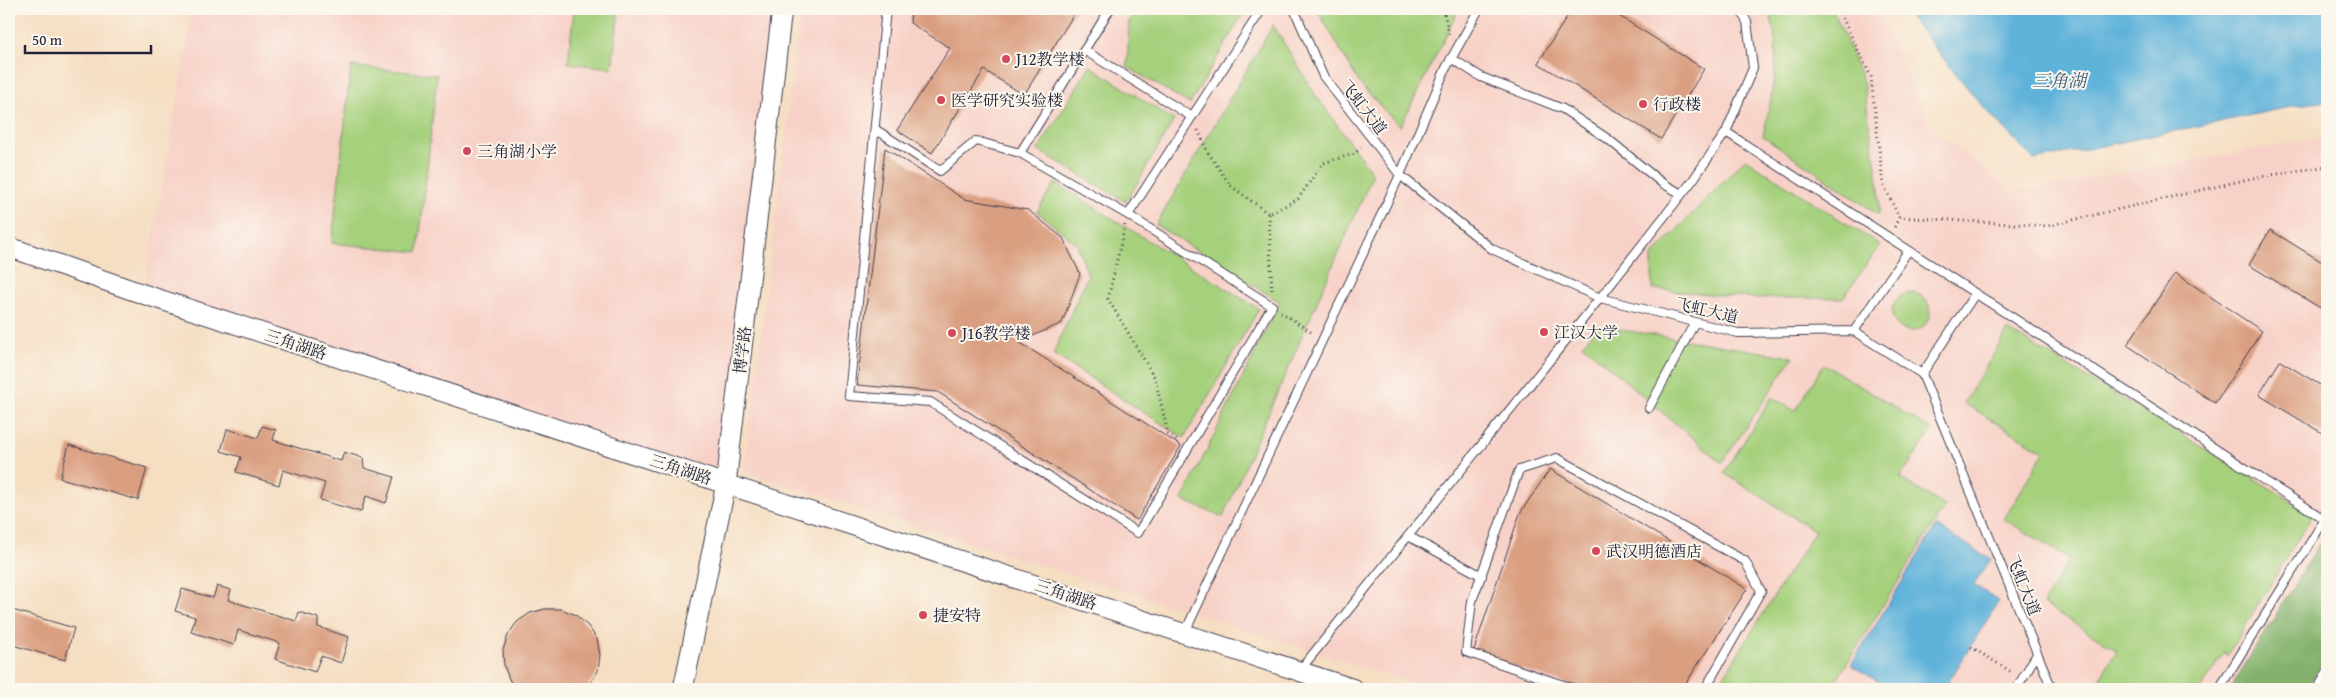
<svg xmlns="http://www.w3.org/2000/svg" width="2336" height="698" font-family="'Gentium Book Plus','Noto Serif SC',serif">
  <rect width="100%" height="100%" fill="#fbf7ec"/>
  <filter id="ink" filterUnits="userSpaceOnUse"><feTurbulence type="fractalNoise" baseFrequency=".02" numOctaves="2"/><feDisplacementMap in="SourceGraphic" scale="10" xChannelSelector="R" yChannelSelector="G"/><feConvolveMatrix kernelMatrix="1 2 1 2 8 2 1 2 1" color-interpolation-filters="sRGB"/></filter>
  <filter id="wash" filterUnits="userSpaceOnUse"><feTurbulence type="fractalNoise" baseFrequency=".0096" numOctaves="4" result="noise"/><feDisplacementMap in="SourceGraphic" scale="20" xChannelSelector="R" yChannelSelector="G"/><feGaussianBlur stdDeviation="1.12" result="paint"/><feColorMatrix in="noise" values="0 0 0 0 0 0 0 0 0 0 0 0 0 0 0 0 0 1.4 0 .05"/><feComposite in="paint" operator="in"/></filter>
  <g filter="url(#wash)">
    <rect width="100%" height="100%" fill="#f5dec2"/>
    <!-- built -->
    <path fill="#f7d1c7" d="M193,9h589l-56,475 -583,-190z
      M801,9h1075l57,120 82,63 312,-55v552h-898l-218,-71 -467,-146z"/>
    <!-- green -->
    <path fill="#a5d07c" stroke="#64795c" d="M574,9h45l-7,59 -44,-5z
      M1136,9h110l-56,95 -63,-37 2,-47z
      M1317,9h142l-59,118 -40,-43z
      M1767,9h66l30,72 16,107v27l-116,-79c8,-37 22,-91 4,-127z
      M1273,25l43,71 57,78 -150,343 -41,-17 98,-198 -124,-77z
      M351,66l86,9 -19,177 -86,-9z
      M1090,66l84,54 -48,82 -88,-52z
      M1745,159l135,86 -37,53h-90l-101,-9v-33z
      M1055,183l204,126 -75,129 -131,-84 35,-79 -11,-31 -40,-32z
      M1892 312a19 19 0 1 1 38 0a19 19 0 1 1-38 0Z
      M1597,326l196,31 -71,106 -139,-118z
      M2008,330l305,184 -86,142 -3,-4 -23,37h-108l24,-39 -74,-46 27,-45 -66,-40 40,-67 -80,-49z
      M1824,364l108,66 -32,48 45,28 -114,183h-115l99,-158 -91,-58 48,-76 23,14z"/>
    <!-- forest -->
    <path fill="#84b26c" stroke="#536a54" d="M2326,534l1,122 -21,33h-76z"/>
    <!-- water -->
    <path fill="#5eb2da" stroke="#406a8a" d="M1903,9h424v93l-17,1 -276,57 -51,-53z
      M1936,526l55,33 -17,26 25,16 -55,88h-54l-39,-24z"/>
    <g id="blocks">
      <!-- building -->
      <path fill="#da9e80" d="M911,9h166l-53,86 -40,-25 -52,83 -35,-23 53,-82 -40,-25z
        M1572,9h36l96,60 -43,70 -123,-76z
        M885,148l79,51 64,11 35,28 17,36 -18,49 -43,19 162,104 -44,74 -199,-128 -81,-7z
        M2270,230l57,35v47l-78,-47z
        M2175,273l87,58 -47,72 -88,-58z
        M2280,361l47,28v47l-68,-41z
        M262,426l14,4 -3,10 68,21 3,-9 19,6 1,10 30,9 -8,26 -20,-7 -5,16 -41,-12 5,-17 -42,-13 -4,15 -43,-13 5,-15 -20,-6 6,-22 31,9z
        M69,445l78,23 -9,32 -78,-22z
        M1550,469l197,120 -65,100h-101l-108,-36 47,-140z
        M217,586l14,4 -3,10 68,21 3,-9 19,6v9l31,10 -8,26 -20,-7 -6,16 -40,-13 5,-16 -42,-13 -4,15 -43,-13 4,-15 -20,-6 7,-22 31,9z
        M9,609l65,19 -9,32 -56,-16z
        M545,609h16l15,6 12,11 9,13 3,16 -2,16 -12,18h-70l-6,-8 -6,-15 -1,-16 5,-15 9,-13 13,-9z"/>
    </g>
  </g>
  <g filter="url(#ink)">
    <use href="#blocks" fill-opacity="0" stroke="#423e4f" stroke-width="1"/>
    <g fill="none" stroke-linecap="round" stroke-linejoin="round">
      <!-- service casing -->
      <g stroke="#423e4f" stroke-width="10">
        <path id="service" d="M886,9l-37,387 81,6 208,131 134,-227 -144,-91 134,-206
          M1110,9l-90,144 108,62
          M1294,9l29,67 77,99 92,74 108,49 138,35 116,-2 68,43 130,315
          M1084,50l108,67
          M1451,58l30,19 82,32 45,30 54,44 20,11
          M875,129l65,42 36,-30 44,12
          M1726,132l601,389
          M1854,331l54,-80
          M1922,374l53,-80
          M1649,408l46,-86
          M1408,536l74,40
          M1185,632l215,-457 46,-107 33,-59
          M1300,670l300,-372 93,-118 33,-48 27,-64 -6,-46 -7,-13
          M1575,689l-109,-37 6,-51 47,-131 38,-12 188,103 16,30 -56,98
          M2016,689l21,-35
          M2219,689l106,-170
          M2317,689l10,-16"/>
      </g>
      <!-- tertiary casing -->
      <g stroke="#423e4f" stroke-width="21">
        <path id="tertiary" d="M9,247l134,47 1211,395
          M683,689l43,-205 56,-475"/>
      </g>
      <!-- path -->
      <path stroke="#423e4f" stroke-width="3" stroke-dasharray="1 4" stroke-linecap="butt" d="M1443,9l7,28
        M1838,9l33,68 12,107 16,33 -5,11
        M1198,130l9,21 23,34 39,29 29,-15 25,-36 31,-9 9,-8
        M1269,214l3,79
        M1899,217l148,9 206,-48 74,-12
        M1125,225l-17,74 47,79 13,56 11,8
        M1281,312l33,22
        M1971,647l42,26"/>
      <!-- service -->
      <use href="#service" stroke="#fff" stroke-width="8"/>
      <!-- tertiary -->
      <use href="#tertiary" stroke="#fff" stroke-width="19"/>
    </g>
  </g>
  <!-- markers -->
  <g fill="#d1495b" stroke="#fbf7ec" stroke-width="2">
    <circle cx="1006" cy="59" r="5"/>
    <circle cx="941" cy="100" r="5"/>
    <circle cx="1643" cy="104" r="5"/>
    <circle cx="467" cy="151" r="5"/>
    <circle cx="1544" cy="332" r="5"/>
    <circle cx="952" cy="333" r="5"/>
    <circle cx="1596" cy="551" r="5"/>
    <circle cx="923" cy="615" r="5"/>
  </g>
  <g text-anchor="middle" stroke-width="4" stroke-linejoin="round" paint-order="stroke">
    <!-- poi labels -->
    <g font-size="16" fill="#22223b" stroke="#fbf7ec" text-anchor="start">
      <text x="1016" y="65">J12教学楼</text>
      <text x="951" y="106">医学研究实验楼</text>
      <text x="1653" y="110">行政楼</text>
      <text x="477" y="157">三角湖小学</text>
      <text x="1554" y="338">江汉大学</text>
      <text x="962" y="339">J16教学楼</text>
      <text x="1606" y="557">武汉明德酒店</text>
      <text x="933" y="621">捷安特</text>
    </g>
    <!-- street labels -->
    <g font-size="16" fill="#22223b" stroke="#fbf7ec">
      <text transform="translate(1364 107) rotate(52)" y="6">飞虹大道</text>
      <text transform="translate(1707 310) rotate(13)" y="6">飞虹大道</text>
      <text transform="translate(296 344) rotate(18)" y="6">三角湖路</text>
      <text transform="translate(742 350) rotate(-83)" y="6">博学路</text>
      <text transform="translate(681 469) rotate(18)" y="6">三角湖路</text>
      <text transform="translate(2024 585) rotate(68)" y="6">飞虹大道</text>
      <text transform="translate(1066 594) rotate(18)" y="6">三角湖路</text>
    </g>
    <!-- water labels -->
    <g font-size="18" font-style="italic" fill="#3a5c7b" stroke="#fbf7ec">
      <text x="2059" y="87">三角湖</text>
    </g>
  </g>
  <!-- margin -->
  <rect width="2336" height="698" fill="none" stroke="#fbf7ec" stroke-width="30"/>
  <!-- scale -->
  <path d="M25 45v8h126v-8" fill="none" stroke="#22223b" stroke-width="2.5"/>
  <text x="32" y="45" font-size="15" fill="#22223b" stroke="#fbf7ec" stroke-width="4" paint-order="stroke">50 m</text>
</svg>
